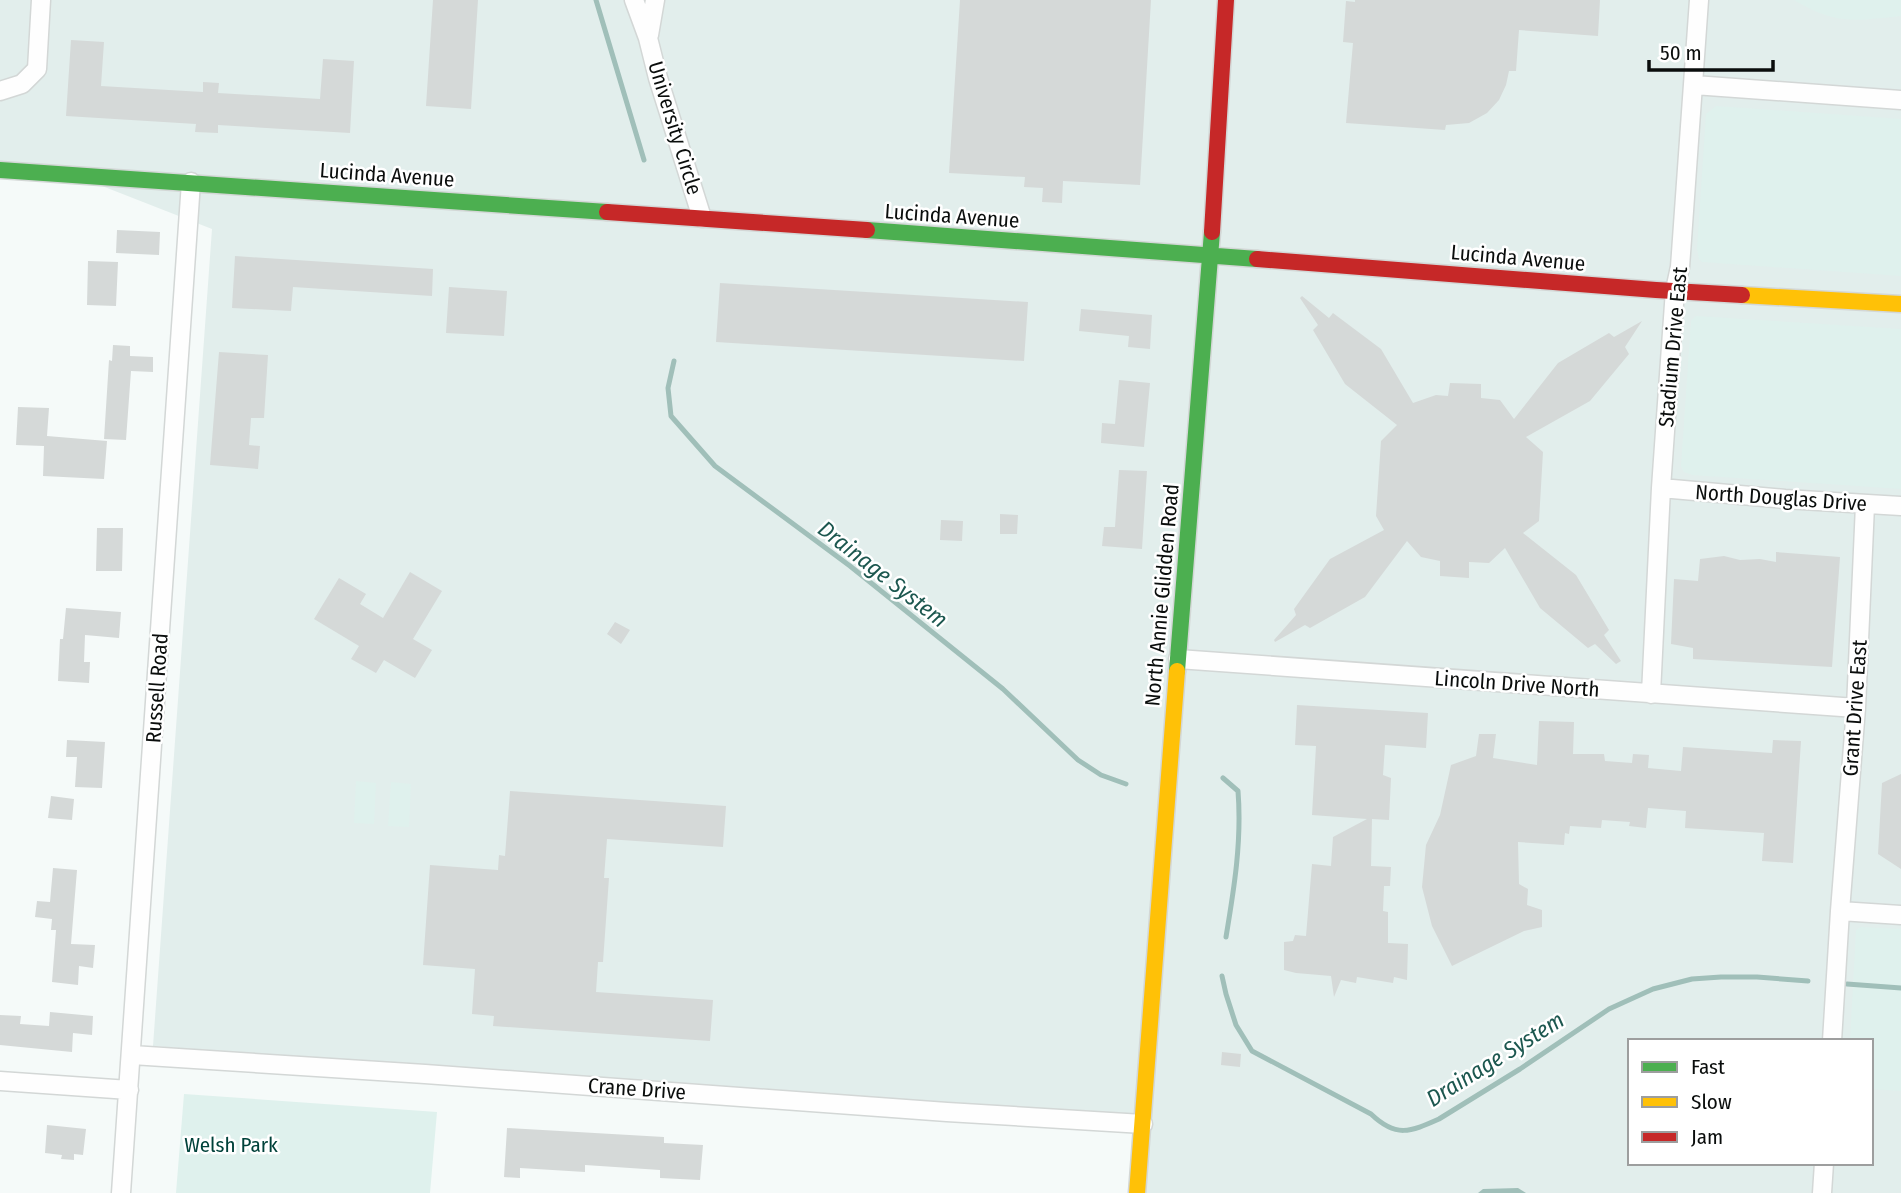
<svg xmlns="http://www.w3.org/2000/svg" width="1901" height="1193" font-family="'Fira Sans Condensed',sans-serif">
  <rect width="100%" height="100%" fill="#f5faf9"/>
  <!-- built -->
  <path fill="#e2eeec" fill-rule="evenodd" d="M0,0h1901v1193h-764l5,-69 -989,-78 59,-817 -138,-54 -74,-5zM1630,1041h241v122h-241z"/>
  <!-- green -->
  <path fill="#dff1ed" d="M1794,0h107v16c-47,5 -65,9 -107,-16z
    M1716,106l185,13v157l-199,-14 -3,-3 -2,-10 9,-135z
    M1696,316l205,13v160l-209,-14 -8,-3 -3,-6 10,-145z
    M356,781l20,2 -2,41 -20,-1z
    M391,782l20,2 -2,43 -21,-1z
    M1861,927l40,2v162l-30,-2v-48h-21l6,-111z
    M184,1094l253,18 -7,81h-254z"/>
  <!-- water -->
  <path fill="#a0bfb9" d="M1518,1188l8,5h-48l5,-4z"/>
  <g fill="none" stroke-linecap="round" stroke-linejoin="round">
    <!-- stream -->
    <path stroke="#a0bfb9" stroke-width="5" d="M596,0l48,160
      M674,361l-6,27 3,28 44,50 135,100 153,123 75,71 23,15 25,9
      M1223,778l15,13c4,50 -4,98 -12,146
      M1222,976l4,18 10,31 16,26 119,63c25,24 39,18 68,5l81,-50 89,-60 44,-20 39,-10 29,-2h36l51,4
      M1847,984l54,4"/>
  </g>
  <!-- building -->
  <path fill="#d5d9d8" d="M433,0h45l-7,109 -45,-3z
    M960,0h191l-11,185 -77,-4 -1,22 -20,-1 1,-14 -19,-1 1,-10 -76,-4z
    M1355,0h245l-2,36 -79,-6 -3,41h-7l-3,14 -7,15 -12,13 -18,10 -23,2 -1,5 -99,-7 7,-80 -10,-1 3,-41 9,1z
    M71,40l33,2 -3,44 102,6v-10l16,1 -1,10 102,6 3,-40 31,2 -4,72 -132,-8v8l-23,-1 1,-8 -130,-8z
    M117,230l43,2 -1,23 -43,-2z
    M235,256l198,13 -1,27 -139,-9 -2,24 -59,-3z
    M88,261l30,1 -2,44 -29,-1z
    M720,283l308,19 -4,59 -308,-19z
    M449,287l58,4 -3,45 -58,-3z
    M1302,296l27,22 4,-5 48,36 32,54 23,-8 12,1 2,-13 31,1v14l19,2 14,19 44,-56 51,-30 5,4 28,-16 -17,26 4,7 -39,47 -64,36 17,15 -4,69 -16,12 53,42 33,55 -5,5 17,26 -5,3 -21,-20 -7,4 -48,-40 -35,-60 -16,15 -20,-1v16l-29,-2v-15l-19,-4 -14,-16 -42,56 -55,31 -5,-3 -30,17 -1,-2 22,-25 -2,-6 36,-50 54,-29 -8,-14 5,-75 16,-16 -52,-41 -32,-54 5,-5 -18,-27z
    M1081,309l71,6 -2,34 -22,-2 1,-11 -50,-5z
    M113,345l17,1v10l23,1v15l-22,-1 -5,69 -22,-1 5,-79 3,1z
    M219,352l49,3 -4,63h-13l-2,27 11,1 -2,23 -48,-4z
    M1119,380l31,3 -6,64 -43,-4 1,-20 13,1z
    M18,407l31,1 -2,28 60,5 -3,38 -61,-3 1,-30 -28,-1z
    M1119,470l28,1 -5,78 -40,-3 2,-19h11z
    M1000,514l18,1 -1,19h-17z
    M941,520l22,1 -1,20 -22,-1z
    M97,528h26l-1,43h-26z
    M1776,552l64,5 -8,110 -139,-8v-11l-22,-4 3,-65 24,2 2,-22 24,-3 16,4 20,-1 16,3z
    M410,572l32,19 -29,48 19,11 -17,28 -31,-18 -8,13 -25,-14 8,-13 -45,-27 25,-41 27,16 -6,10 23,14z
    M66,608l55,4 -2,26 -34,-3 -1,27h6l-1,21 -31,-2 2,-42h3z
    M615,622l15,8 -9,14 -14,-10z
    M1297,705l131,8 -2,35 -41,-3 -2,30 8,3 -2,42 -17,-1 -1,47 20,1 -1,19h-6l-1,25 5,1v31l20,1 -1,36 -13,-3 -1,6 -36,-6 -1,6 -15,-3 -7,17 -3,-21 -35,-3 -12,-3v-28l9,-1 2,-6 11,1 6,-72 19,2 2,-29 34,-18 -55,-4 4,-69 -21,-1z
    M1539,721l35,1 -1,32h31l1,7 27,2 1,-9 16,1 -1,13 33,3 2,-24 89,6 1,-13 28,1 -8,122 -31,-2 2,-28 -79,-5 1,-17 -38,-3 -2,20 -17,-2 1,-4 -28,-2 -1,8 -31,-2 -1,8 -4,-1 -1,12 -46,-3 1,42 9,5 -1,16 15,5v17l-18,4 -72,35 -20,-40 -10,-39 4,-42 14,-30 11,-50 25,-9 3,-22h17l-3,24 44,7z
    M67,740l38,2 -3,46 -27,-1 2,-30h-11z
    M1901,774v95l-23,-15 4,-71z
    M510,791l216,15 -3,41 -116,-8 -3,39h5l-6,84h-5l-2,30 117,8 -3,41 -217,-15 1,-10 -22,-2 3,-45 -52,-4 7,-100 68,5 1,-15 6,1z
    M51,796l23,3 -2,21 -24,-2z
    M53,868l24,2 -6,74 24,1 -2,23 -14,-2 -1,19 -26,-3 4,-52h-5l1,-11 -17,-2 2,-16 13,1z
    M50,1012l43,4 -1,19 -19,-2 -1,19 -72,-7v-30l21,1 -1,8 29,2z
    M1222,1052l19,2 -1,13 -19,-2z
    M47,1125l39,4 -3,26 -9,-1v6l-13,-1 1,-4 -17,-2z
    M507,1128l157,9v6l39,2 -3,35 -40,-2v-8l-75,-5v7l-65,-4v10l-16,-1z"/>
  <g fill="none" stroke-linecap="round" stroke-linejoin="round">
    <!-- street casing -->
    <g stroke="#d3d7d6" stroke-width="21">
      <path id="street" d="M634,0l14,38 10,40 44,140
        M649,35l6,-35
        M1694,85l207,15
        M0,91l22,-7 15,-15 4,-69
        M1661,488l124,11 116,7
        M1178,659l678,49
        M1651,694l10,-206 14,-198 5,-23 19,-267
        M1840,911l61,4
        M1832,1041l8,-130 16,-203 9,-203
        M132,1055l293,19 522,38 196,12
        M0,1081l129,9
        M121,1193l70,-1011
        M1822,1193l2,-30"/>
    </g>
    <!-- fast casing -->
    <g stroke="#d3d7d6" stroke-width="19">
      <path id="fast" d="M0,170l607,42
        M867,230l390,29
        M1177,671l35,-439"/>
    </g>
    <!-- slow casing -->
    <g stroke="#d3d7d6" stroke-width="19">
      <path id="slow" d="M1742,295l159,9
        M1137,1193l40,-522"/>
    </g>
    <!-- jam casing -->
    <g stroke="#d3d7d6" stroke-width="19">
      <path id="jam" d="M607,212l260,18
        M1212,232l14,-232
        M1257,259l399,31 86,5"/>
    </g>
    <!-- street -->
    <use href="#street" stroke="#fefefe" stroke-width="18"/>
    <!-- fast -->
    <use href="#fast" stroke="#4caf50" stroke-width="16"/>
    <!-- slow -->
    <use href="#slow" stroke="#ffc107" stroke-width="16"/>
    <!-- jam -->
    <use href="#jam" stroke="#c62828" stroke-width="16"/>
  </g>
  <g text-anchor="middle" stroke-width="5" stroke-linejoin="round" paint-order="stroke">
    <!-- street labels -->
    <g font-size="21" fill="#0a0d0c" stroke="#fff">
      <text transform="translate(675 128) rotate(73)" y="7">University Circle</text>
      <text transform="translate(387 175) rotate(4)" y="7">Lucinda Avenue</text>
      <text transform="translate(952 216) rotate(4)" y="7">Lucinda Avenue</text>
      <text transform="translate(1518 258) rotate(5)" y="7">Lucinda Avenue</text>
      <text transform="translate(1673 347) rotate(-85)" y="7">Stadium Drive East</text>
      <text transform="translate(1781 498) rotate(4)" y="7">North Douglas Drive</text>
      <text transform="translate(1162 595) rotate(-85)" y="7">North Annie Glidden Road</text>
      <text transform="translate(1517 684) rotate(4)" y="7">Lincoln Drive North</text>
      <text transform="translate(157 688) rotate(-86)" y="7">Russell Road</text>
      <text transform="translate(1855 708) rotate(-86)" y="7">Grant Drive East</text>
      <text transform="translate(637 1089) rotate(4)" y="7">Crane Drive</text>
    </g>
    <!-- park labels -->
    <g font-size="21" fill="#00423a" stroke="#fff">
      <text x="231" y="1152">Welsh Park</text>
    </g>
    <!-- water labels -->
    <g font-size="23" font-style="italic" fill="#1c574f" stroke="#fff">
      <text transform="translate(883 574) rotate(38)" y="8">Drainage System</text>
      <text transform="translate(1495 1059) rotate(-32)" y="8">Drainage System</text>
    </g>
  </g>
  <!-- legend -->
  <rect x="1628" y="1039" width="245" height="126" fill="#ffffff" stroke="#9d9e9e" stroke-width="2"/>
  <rect x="1642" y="1062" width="35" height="10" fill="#4caf50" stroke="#9d9e9e" stroke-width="2"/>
  <text x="1691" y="1074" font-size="21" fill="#0a0d0c">Fast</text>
  <rect x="1642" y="1097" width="35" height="10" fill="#ffc107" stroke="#9d9e9e" stroke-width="2"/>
  <text x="1691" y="1109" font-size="21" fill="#0a0d0c">Slow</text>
  <rect x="1642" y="1132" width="35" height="10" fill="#c62828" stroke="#9d9e9e" stroke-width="2"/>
  <text x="1691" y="1144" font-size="21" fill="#0a0d0c">Jam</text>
  <!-- scale -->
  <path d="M1649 60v10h124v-10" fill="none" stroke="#0a0d0c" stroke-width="3.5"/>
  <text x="1660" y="60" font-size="21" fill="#0a0d0c" stroke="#ffffff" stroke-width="5" paint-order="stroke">50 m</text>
</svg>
